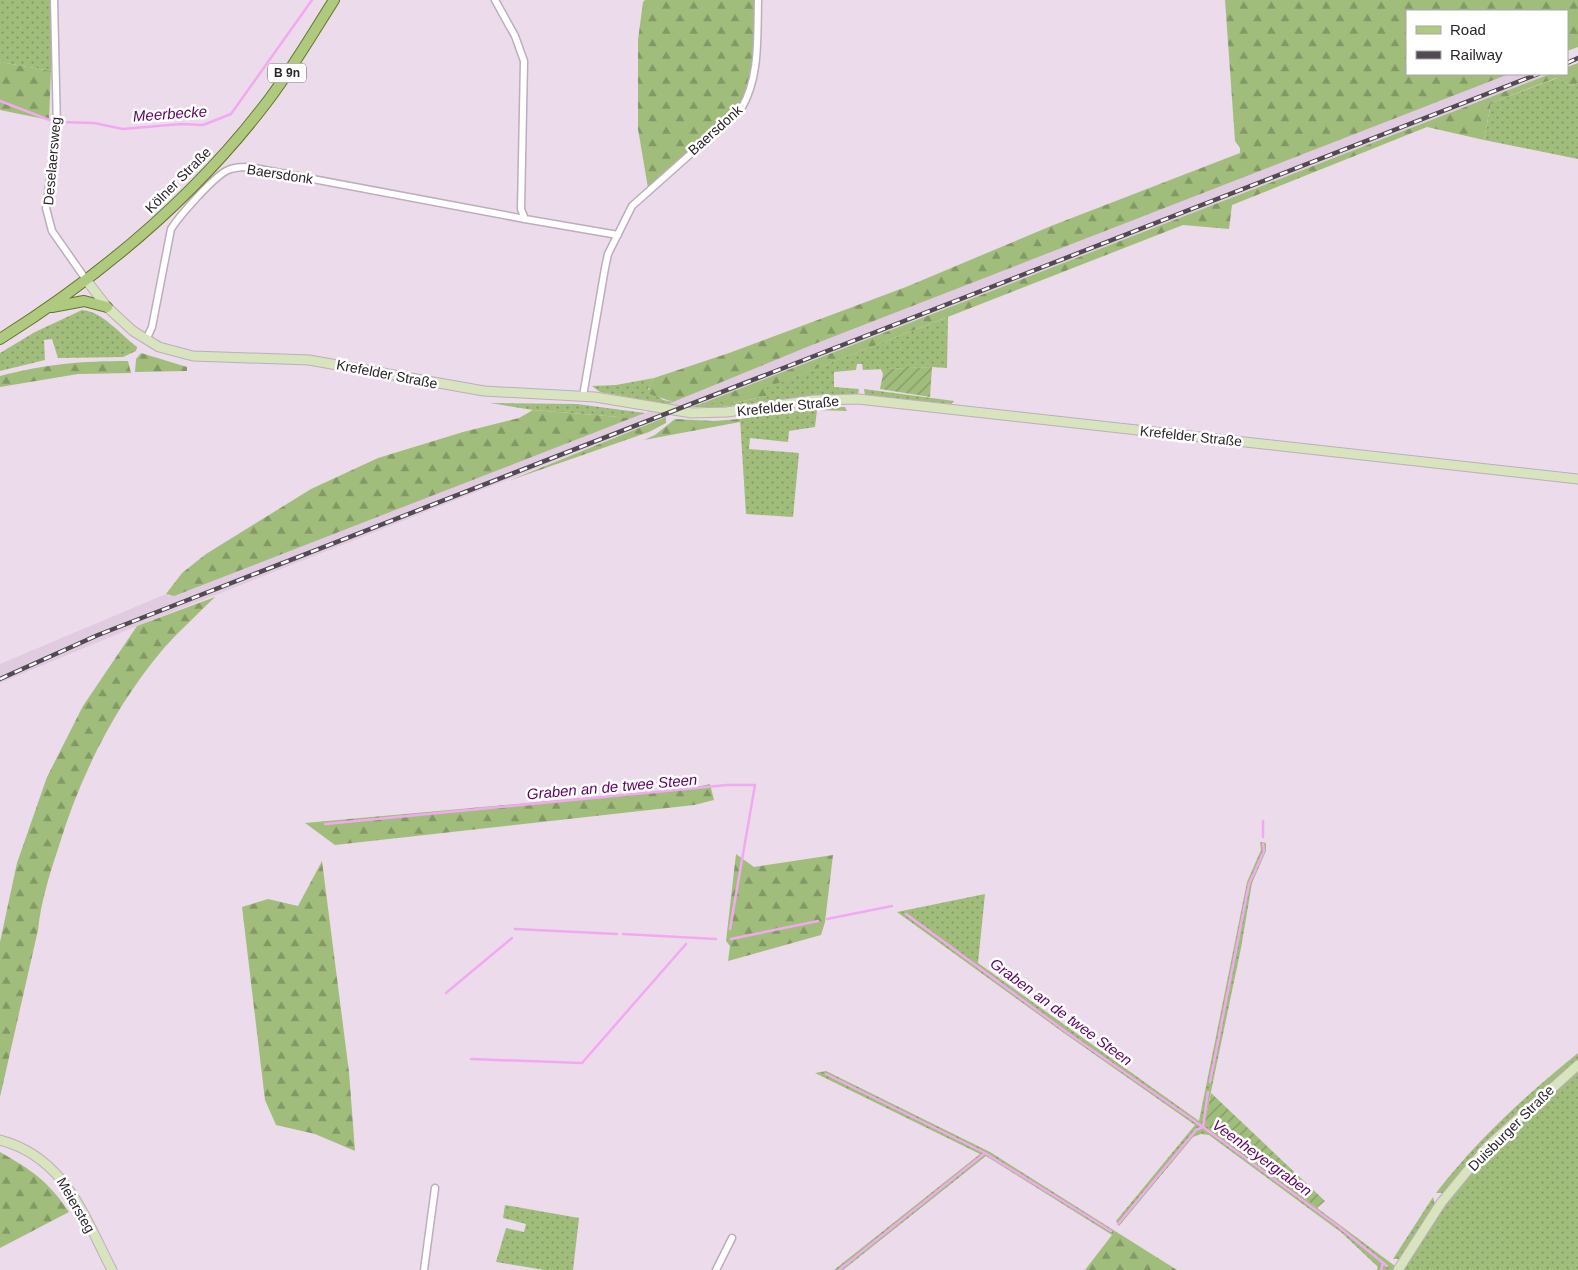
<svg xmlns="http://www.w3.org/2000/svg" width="1578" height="1270" font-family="Helvetica,sans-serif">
  <defs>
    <pattern id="grass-dots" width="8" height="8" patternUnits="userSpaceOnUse" patternTransform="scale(1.25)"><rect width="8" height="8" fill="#a1bd7b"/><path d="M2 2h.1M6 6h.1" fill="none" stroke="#839965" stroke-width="1.8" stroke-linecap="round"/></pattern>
    <pattern id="forest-firs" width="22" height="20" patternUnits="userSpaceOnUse" patternTransform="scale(1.25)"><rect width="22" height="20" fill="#a1bd7b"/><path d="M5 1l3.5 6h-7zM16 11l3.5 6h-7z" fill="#839965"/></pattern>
    <pattern id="garden-furrows" width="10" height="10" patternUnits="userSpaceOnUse" patternTransform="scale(1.25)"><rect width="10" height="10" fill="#a1bd7b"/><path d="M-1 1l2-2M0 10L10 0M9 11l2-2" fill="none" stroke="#839965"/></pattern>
  </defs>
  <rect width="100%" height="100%" fill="#ecdbeb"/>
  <!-- built -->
  <path fill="#e0cbe0" d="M1509,74h41l-884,343 -529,209 -137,57v-19l166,-70 3,2 476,-183 167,-68z"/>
  <!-- grass -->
  <path fill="url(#grass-dots)" d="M0,0h53l-2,71 -51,-9z
    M1557,78l15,8 6,-3v76l-94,-19 7,-37z
    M82,310c20,1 39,25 55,37l-1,4 -13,6 -65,1 -6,-19 -8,1 1,20 -45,11v-18l35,-21z
    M948,317l-1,51 -15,-1 -69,3 -1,-6h-5l-1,6 -22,2v15l25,2 -1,6 -32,-1 -104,13h-31l12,-4h30l33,-7 -1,-8z
    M654,378l-6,11 15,11 10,2 -5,2 -68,-12 -8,-6 24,-1z
    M864,389l90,12 -3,3 -86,-9z
    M490,403l87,1 68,9 -13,5 -99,-8z
    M817,408l28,-1 2,4 -30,-1 -2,17 -26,4 -1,11 -38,-4 -1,11 50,4 -6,64 -47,-3 -6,-95z
    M1260,842l6,1v8l-14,32 -11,65 -36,172 3,7 187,139 -2,4h-16l1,-3 -36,-34 -133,-98 -8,-1 -8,3 -74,89 -3,-5 79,-96 -131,-92 -167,-121 88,-18 -7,69 221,158 48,-239 14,-32z
    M1578,1053v7c-49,40 -96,83 -135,133h-7c41,-53 90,-98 142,-140z
    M826,1071l164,81 125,79 -3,4 -126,-79 -143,114h-9l146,-116 -165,-81z
    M1578,1071v199h-175c12,-19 23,-39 37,-58 39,-53 87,-99 138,-141z
    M1433,1197l2,7 -36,55h-6z
    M505,1205l74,13 -6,52h-28l-49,-8 10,-34 18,4 2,-8 -23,-6z"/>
  <!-- forest -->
  <path fill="url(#forest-firs)" d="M645,0h114l-6,75 -12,34 -93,79 -10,-59v-89l5,-38z
    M1225,0h353v47l-11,4v-40h-160v63h102l-697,271 -139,57 -23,-8 -1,-7 5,-9 75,-25 177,-66 145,-61 189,-73v-5l-5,-7z
    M0,62l51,9 -2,49 -49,-10z
    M1578,63v20l-6,3 -16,-8 -65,25 -7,37 -57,-13 -195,78 -3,24 -46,-4 -417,163v8l-33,7h-30l847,-329h17v-7z
    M141,353l46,14v4l-52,1 1,-13z
    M128,361l3,12 -53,1 -78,13v-11c46,-12 81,-15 128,-15z
    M533,410l99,8 -458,178 -8,-2 16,-21 24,-19 105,-65 67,-31 85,-26 56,-14z
    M666,417v6l-17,9 -141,49z
    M675,419l39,2 26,-2v3l-96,18 11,-5z
    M215,597c-17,17 -35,33 -51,51 -50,59 -84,128 -106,201 -9,27 -17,53 -20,81l-38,167v-155l17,-79 30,-86 36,-71 54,-80z
    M710,784l4,16 -20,5 -359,40 -30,-22 387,-35z
    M736,854l18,13 79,-12 -8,67 -4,13 -93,26 2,-15 -4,-5z
    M322,861l27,211 6,79 -40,-17 -39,-9 -11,-25 -23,-193 26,-8 30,7z
    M0,1152c33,19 48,29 69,60l-69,36z
    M1115,1231l62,39h-92z"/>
  <!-- garden -->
  <path fill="url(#garden-furrows)" d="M932,367l-2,30 -50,-8 3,-15 -2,-5z
    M1211,1093l114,108 -8,7 -109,-81 -3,-7z"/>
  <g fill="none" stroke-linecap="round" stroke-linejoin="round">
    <!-- stream -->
    <path stroke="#f2a9f2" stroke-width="2.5" d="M0,101l52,20
      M59,122l35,1 29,6 58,-5 22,1 28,-11 81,-114
      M1263,821v16
      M325,824l402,-39h28l-25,144
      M906,914l159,117 138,96
      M827,919l65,-13
      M515,929l102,5
      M623,934l93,5
      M731,939l87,-18
      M446,993l66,-55
      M471,1059l111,4 104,-119
      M826,1074l159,79
      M1210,1082l39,-198 15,-33 -1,-7
      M1203,1127l5,-35
      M1118,1224l78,-94 7,-3 136,100 48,39
      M839,1270l146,-117 126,78
      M1381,1270l2,-7"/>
    <!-- street casing -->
    <g stroke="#bdadbd" stroke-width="9">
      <path id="street" d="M54,0l3,129 -11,79 6,23 35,50
        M495,0l20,36 9,25 -3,148 4,10 93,16
        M146,340l6,-13 19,-98c9,-14 41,-50 55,-58 7,-4 15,-4 23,-4l276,52
        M583,396l22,-128 3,-14 24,-48 109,-97c19,-31 16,-73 17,-109
        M424,1270l11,-82
        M716,1270l16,-32"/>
    </g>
    <!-- secondary casing -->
    <g stroke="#bdadbd" stroke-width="11">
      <path id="secondary" d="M87,281l20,26 26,24 26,16 34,9 116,4 175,31 111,6 97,16 35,-1 87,-12 44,-1 720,80
        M0,1140c65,17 84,76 112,130
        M1398,1270l43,-67 46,-56 91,-82"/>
    </g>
    <!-- primary casing -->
    <g stroke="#5e7829" stroke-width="12">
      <path id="primary" d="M52,307l32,-6 23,6
        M0,339c102,-64 197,-144 270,-241 23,-31 43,-65 64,-98"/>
    </g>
    <!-- street -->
    <use href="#street" stroke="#fff" stroke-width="6"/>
    <!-- secondary -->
    <use href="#secondary" stroke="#d7e4be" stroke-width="9"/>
    <!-- primary -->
    <use href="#primary" stroke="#afc97e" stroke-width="10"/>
    <!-- rail casing -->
    <g stroke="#524a52" stroke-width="4.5">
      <path id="rail" d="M1567,63l11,-5
        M0,679l98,-44 1440,-561"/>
    </g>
    <!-- rail -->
    <use href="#rail" stroke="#fff" stroke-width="2.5" stroke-dasharray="8" stroke-linecap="butt"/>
  </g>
  <g text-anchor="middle" stroke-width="5" stroke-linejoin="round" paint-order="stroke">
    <!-- shield labels -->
    <rect fill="#fff" stroke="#6b666b" stroke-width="1" x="268" y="63.5" width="38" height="19" rx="4"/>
    <g font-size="12" font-weight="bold" fill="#2b252b">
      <text x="287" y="77">B 9n</text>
    </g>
    <!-- street labels -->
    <g font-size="14" fill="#2b252b" stroke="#fff">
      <text transform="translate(715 130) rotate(-42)" y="5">Baersdonk</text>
      <text transform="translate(52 161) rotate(-85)" y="5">Deselaersweg</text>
      <text transform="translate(280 174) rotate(9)" y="5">Baersdonk</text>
      <text transform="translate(178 180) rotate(-45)" y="5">Kölner Straße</text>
      <text transform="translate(387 374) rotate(11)" y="5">Krefelder Straße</text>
      <text transform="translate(788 406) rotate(-6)" y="5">Krefelder Straße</text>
      <text transform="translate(1191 436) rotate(6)" y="5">Krefelder Straße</text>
      <text transform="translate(1511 1128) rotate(-45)" y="5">Duisburger Straße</text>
      <text transform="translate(76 1205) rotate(60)" y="5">Meiersteg</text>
    </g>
    <!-- water labels -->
    <g font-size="15" font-style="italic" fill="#5f0162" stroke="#fff">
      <text transform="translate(170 114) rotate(-4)" y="5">Meerbecke</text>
      <text transform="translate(612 787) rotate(-5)" y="5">Graben an de twee Steen</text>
      <text transform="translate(1061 1012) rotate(36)" y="5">Graben an de twee Steen</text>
      <text transform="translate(1262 1158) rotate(36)" y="5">Veenheyergraben</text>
    </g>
  </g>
  <!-- legend -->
  <rect x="1406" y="10" width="162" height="65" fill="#ffffff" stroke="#aaa8aa"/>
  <rect x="1416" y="26" width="25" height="8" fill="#afc97e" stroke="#aaa8aa"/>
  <text x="1450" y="35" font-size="15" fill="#2b252b">Road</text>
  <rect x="1416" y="51" width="25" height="8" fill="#524a52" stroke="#aaa8aa"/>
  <text x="1450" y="60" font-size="15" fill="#2b252b">Railway</text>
</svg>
